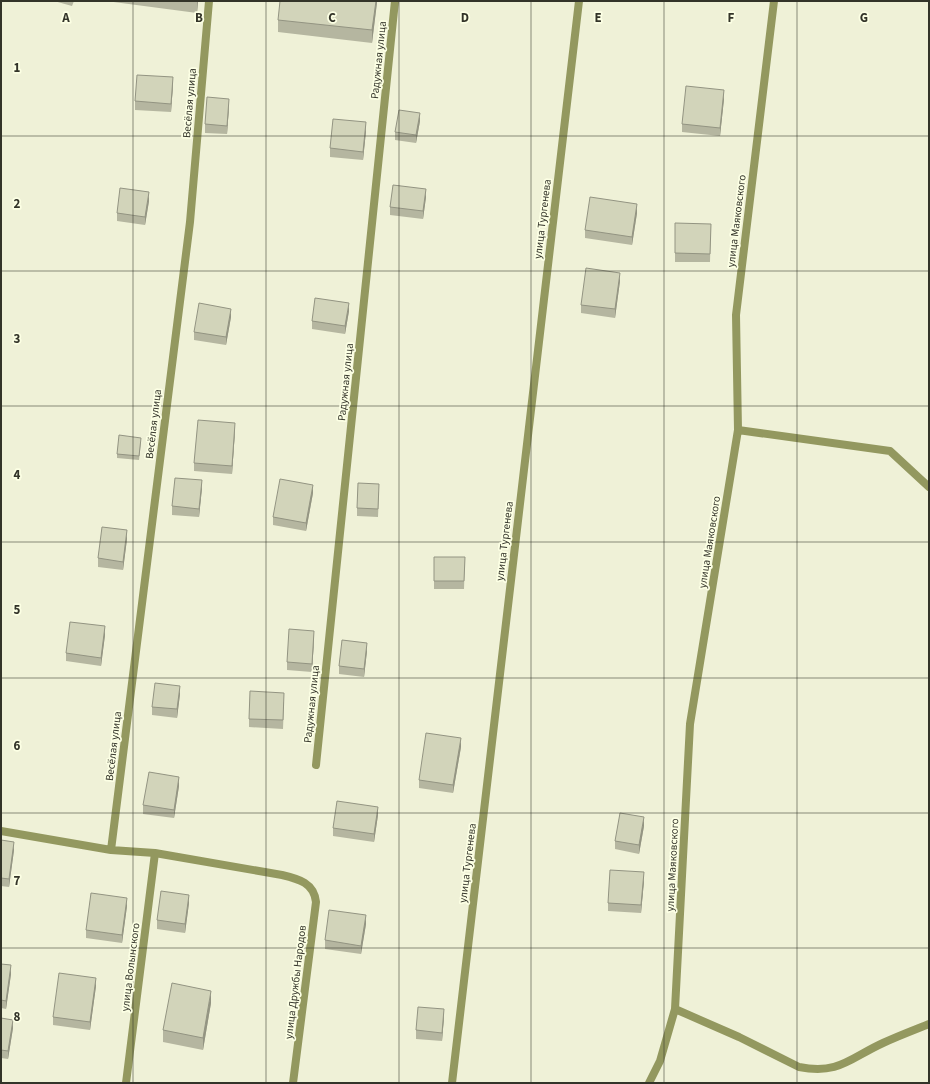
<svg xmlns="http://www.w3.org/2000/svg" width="930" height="1084" font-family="'Source Sans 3',sans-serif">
  <rect width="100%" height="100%" fill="#eff1d7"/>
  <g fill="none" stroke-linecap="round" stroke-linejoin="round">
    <!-- street -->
    <path stroke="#93985f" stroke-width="8" d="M738,430l152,21 39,36
      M316,765l79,-764
      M1,831l110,19 44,3 127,22c17,4 32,8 34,27l-23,181
      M111,850l79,-628 19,-221
      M675,1009l64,28 60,30c40,8 51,-9 84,-24 15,-7 31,-13 46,-19
      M126,1083l29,-230
      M452,1083l127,-1082
      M649,1083l11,-22 15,-52 15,-285 48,-294 -2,-115 38,-314"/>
  </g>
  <!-- wall -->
  <path fill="#b5b6a0" d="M54,1h20l-2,5z
    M106,1h92l-1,12z
    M377,1l-5,42 -94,-11v-12z
    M173,85l-2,27 -36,-2v-9z
    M724,99l-4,37 -38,-4v-8z
    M229,107l-2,27 -22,-1v-9z
    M420,121l-4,22 -21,-3v-8z
    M366,131l-3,29 -33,-3v-9z
    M426,197l-3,22 -33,-4v-8z
    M149,201l-4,24 -28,-4v-8z
    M637,213l-5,32 -47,-7v-8z
    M711,224l-1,38h-35v-9z
    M620,281l-5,37 -34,-5v-8z
    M349,311l-4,23 -33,-5v-8z
    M231,317l-5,28 -32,-5v-8z
    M235,431l-3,43 -38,-3v-8z
    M141,442l-2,18 -22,-2v-4z
    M202,488l-3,29 -27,-2v-9z
    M379,492l-1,25 -21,-1v-8z
    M313,493l-7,38 -33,-6v-8z
    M127,539l-4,31 -25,-3v-9z
    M434,557h31l-1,32h-30z
    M105,635l-4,31 -35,-5v-8z
    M314,639l-2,33 -25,-2v-8z
    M367,651l-3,26 -25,-3v-8z
    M180,694l-3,24 -25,-3v-8z
    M284,702l-1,27 -34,-2v-8z
    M461,747l-8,46 -34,-5v-8z
    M179,786l-5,32 -31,-4v-9z
    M378,815l-4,27 -41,-6v-8z
    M644,826l-5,28 -24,-5v-8z
    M1,840l13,10 -5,37 -8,-1z
    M644,881l-3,32 -33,-2v-8z
    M189,903l-4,30 -28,-4v-9z
    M127,906l-5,37 -36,-5v-8z
    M366,924l-5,30 -36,-5v-9z
    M1,964l10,10 -5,35 -5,-1z
    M96,986l-6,44 -37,-5v-8z
    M211,1003l-8,47 -40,-8v-12z
    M444,1017l-2,24 -26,-2v-9z
    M1,1018l12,10 -5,31 -7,-1z"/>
  <!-- shaded-wall -->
  <path fill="#939482" d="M197,1h1l-1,12z
    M376,1h1v2l-5,40v-13z
    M173,77v8l-2,27v-8z
    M724,90v9l-4,37v-8z
    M229,99v8l-2,27v-8z
    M420,113v8l-4,22v-8z
    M366,122v9l-3,29v-8z
    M426,189v8l-3,22v-8z
    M149,192v9l-4,24v-8z
    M637,204v9l-5,32v-8z
    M620,273v8l-5,37v-9z
    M349,303v8l-4,23v-8z
    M231,309v8l-5,28v-8z
    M235,423v8l-3,43v-8z
    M202,480v8l-3,29v-8z
    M313,485v8l-7,38v-8z
    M127,530v9l-4,31v-8z
    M105,626v9l-4,31v-8z
    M314,631v8l-2,33v-8z
    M367,643v8l-3,26v-8z
    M180,686v8l-3,24v-9z
    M461,738v9l-8,46v-8z
    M179,777v9l-5,32v-8z
    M378,807v8l-4,27v-8z
    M644,817v9l-5,28v-9z
    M14,842v8l-5,37v-8z
    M644,872v9l-3,32v-8z
    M189,895v8l-4,30v-9z
    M127,898v8l-5,37v-8z
    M366,915v9l-5,30v-8z
    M11,965v9l-5,35v-8z
    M96,978v8l-6,44v-8z
    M211,991v12l-8,47v-12z
    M444,1009v8l-2,24v-8z
    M13,1020v8l-5,31v-8z"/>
  <!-- building -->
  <path fill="#d2d4ba" stroke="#939482" d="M280,1h96l-4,29 -94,-10z
    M137,75l36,2 -2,27 -36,-3z
    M686,86l38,4 -4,38 -38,-4z
    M207,97l22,2 -2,27 -22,-2z
    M399,110l21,3 -4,22 -21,-3z
    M333,119l33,3 -3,30 -33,-4z
    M393,185l33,4 -3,22 -33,-4z
    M120,188l29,4 -4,25 -28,-4z
    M590,197l47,7 -5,33 -47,-7z
    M675,223l36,1 -1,30 -35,-1z
    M586,268l34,5 -5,36 -34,-4z
    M315,298l34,5 -4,23 -33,-5z
    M199,303l32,6 -5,28 -32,-5z
    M198,420l37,3 -3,43 -38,-3z
    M119,435l22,3 -2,18 -22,-2z
    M175,478l27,2 -3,29 -27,-3z
    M280,479l33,6 -7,38 -33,-6z
    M358,483l21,1 -1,25 -21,-1z
    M102,527l25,3 -4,32 -25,-4z
    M434,557h31l-1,24h-30z
    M70,622l35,4 -4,32 -35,-5z
    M289,629l25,2 -2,33 -25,-2z
    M342,640l25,3 -3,26 -25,-3z
    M155,683l25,3 -3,23 -25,-2z
    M250,691l34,2 -1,27 -34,-1z
    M426,733l35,5 -8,47 -34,-5z
    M149,772l30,5 -5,33 -31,-5z
    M337,801l41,6 -4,27 -41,-6z
    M620,813l24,4 -5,28 -24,-4z
    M1,840l13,2 -5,37 -8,-1z
    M610,870l34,2 -3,33 -33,-2z
    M161,891l28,4 -4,29 -28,-4z
    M91,893l36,5 -5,37 -36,-5z
    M329,910l37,5 -5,31 -36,-6z
    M1,964l10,1 -5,36 -5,-1z
    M59,973l37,5 -6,44 -37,-5z
    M172,983l39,8 -8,47 -40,-8z
    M418,1007l26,2 -2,24 -26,-3z
    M1,1018l12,2 -5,31 -7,-1z"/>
  <!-- grid -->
  <path fill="none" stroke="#333429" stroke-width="1" stroke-opacity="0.55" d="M133,1v1082M266,1v1082M399,1v1082M531,1v1082M664,1v1082M797,1v1082M1,136h928M1,271h928M1,406h928M1,542h928M1,678h928M1,813h928M1,948h928"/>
  <g text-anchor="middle" stroke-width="3.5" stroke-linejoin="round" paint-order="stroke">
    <!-- street labels -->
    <g font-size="11" fill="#333429" stroke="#fcffe4">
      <text transform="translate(378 60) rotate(-84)" y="4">Радужная улица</text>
      <text transform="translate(189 103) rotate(-85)" y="4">Весёлая улица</text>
      <text transform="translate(542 219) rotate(-83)" y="4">улица Тургенева</text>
      <text transform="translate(736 221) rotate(-83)" y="4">улица Маяковского</text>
      <text transform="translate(345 382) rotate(-84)" y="4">Радужная улица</text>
      <text transform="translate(153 424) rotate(-83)" y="4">Весёлая улица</text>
      <text transform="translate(504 541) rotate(-83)" y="4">улица Тургенева</text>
      <text transform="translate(709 542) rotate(-81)" y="4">улица Маяковского</text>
      <text transform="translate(311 704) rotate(-84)" y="4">Радужная улица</text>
      <text transform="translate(113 746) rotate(-83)" y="4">Весёлая улица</text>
      <text transform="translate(467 863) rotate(-83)" y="4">улица Тургенева</text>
      <text transform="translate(672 865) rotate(-87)" y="4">улица Маяковского</text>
      <text transform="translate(130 967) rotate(-83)" y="4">улица Волынского</text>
      <text transform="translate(295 982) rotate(-83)" y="4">улица Дружбы Народов</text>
    </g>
  </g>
  <g font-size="13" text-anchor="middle" font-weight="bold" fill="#333429" stroke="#fcffe4" stroke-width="3.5" stroke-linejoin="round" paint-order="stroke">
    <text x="66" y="22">A</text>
    <text x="199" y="22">B</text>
    <text x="332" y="22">C</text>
    <text x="465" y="22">D</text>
    <text x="598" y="22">E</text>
    <text x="731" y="22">F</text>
    <text x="864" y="22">G</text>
    <text x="17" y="72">1</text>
    <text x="17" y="208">2</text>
    <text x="17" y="343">3</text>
    <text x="17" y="479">4</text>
    <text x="17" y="614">5</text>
    <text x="17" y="750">6</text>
    <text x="17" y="885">7</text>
    <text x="17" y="1021">8</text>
  </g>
  <!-- border -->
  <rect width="930" height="1084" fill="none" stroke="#333429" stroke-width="4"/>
</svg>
